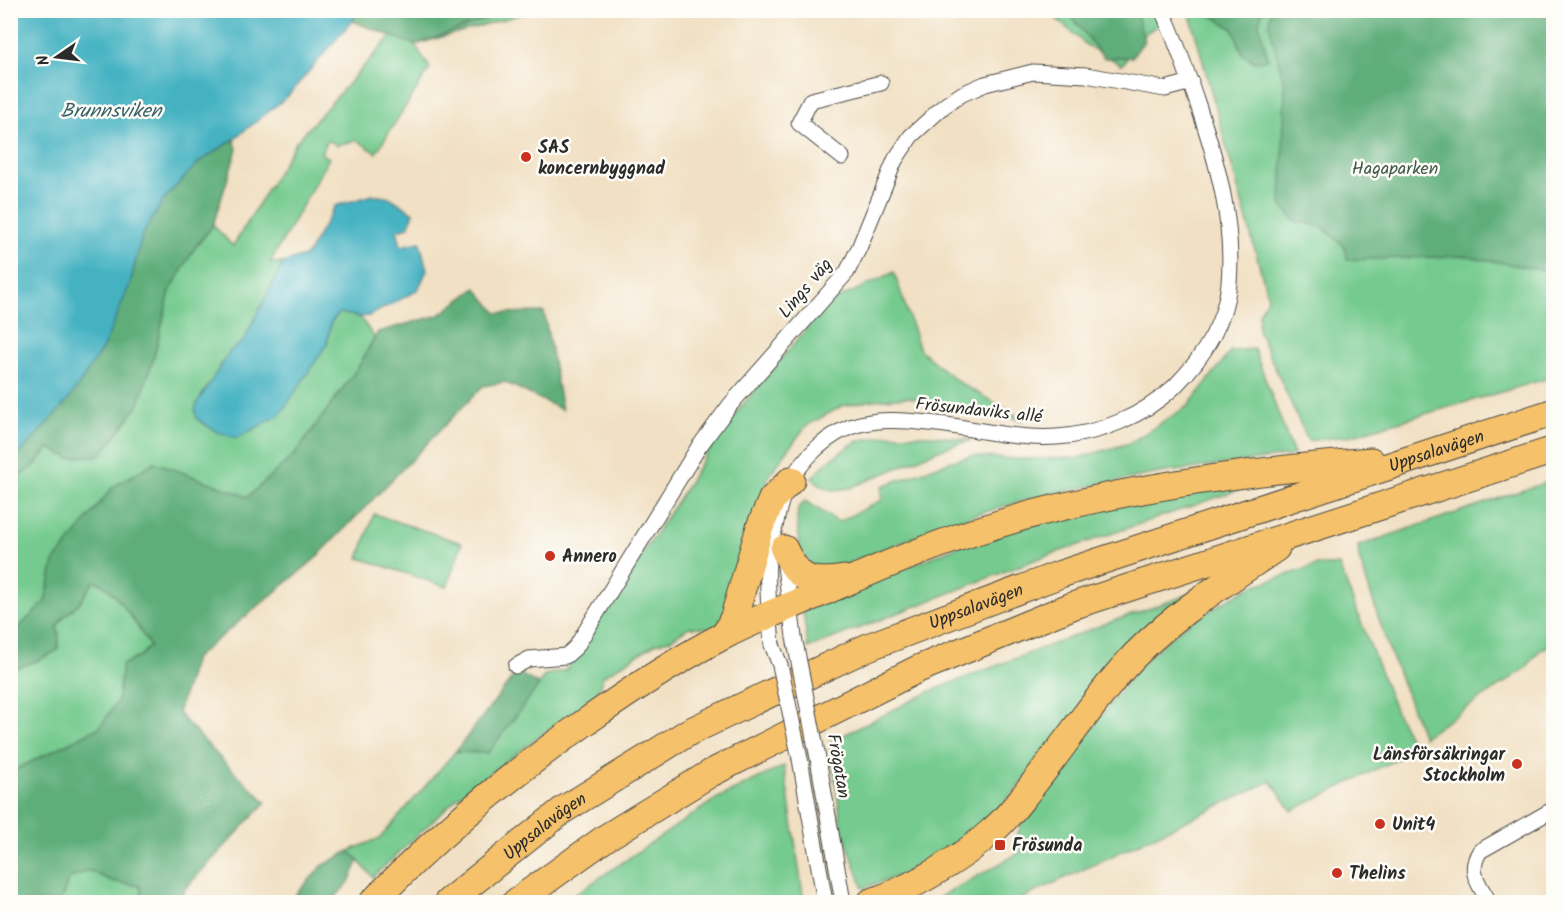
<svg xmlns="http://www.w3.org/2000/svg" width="1564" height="913" font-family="Kalam,sans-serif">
  <rect width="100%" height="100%" fill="#fdfcf7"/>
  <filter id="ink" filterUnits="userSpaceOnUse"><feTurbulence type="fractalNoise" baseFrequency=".0167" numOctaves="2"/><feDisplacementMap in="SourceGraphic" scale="12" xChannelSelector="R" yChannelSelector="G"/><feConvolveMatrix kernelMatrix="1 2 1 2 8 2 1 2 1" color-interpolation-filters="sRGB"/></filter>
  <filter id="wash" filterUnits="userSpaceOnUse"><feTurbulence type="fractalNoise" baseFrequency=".008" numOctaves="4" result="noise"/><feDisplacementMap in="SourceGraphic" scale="24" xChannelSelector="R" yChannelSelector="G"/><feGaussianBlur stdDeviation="1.35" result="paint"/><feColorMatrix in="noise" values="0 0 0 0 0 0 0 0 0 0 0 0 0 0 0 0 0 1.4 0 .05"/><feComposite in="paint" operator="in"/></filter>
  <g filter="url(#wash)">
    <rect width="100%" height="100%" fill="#f1e0c3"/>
    <!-- green -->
    <path fill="#74ca8f" stroke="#507a5d" stroke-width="1.5" d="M358,11h174l-117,34 15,23 -54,85 -19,-13 -20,5 -10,-5 -6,13 8,5 -59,105h13l-40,79 -12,8 -12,17 108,-23 4,-22 9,-9 20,4 14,20 -15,29 -63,87 -48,44 -93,-35 -42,25 -59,75 -9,40 -34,33 1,-155 22,-14 15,-18 21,10 31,-4 37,-48 16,-50 16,-65 24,-42 19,-24 20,21 63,-104 95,-106z
      M1048,11h133l-34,21 -25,33 -36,-20z
      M1189,11h364v366l-204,59 -41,5 -50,-111 1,-17 9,-16z
      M894,272l26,78 37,31 67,39 -41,-7 -75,-16 -34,3 -32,6 -36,20 -37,49 -44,146 -12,7 -24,-1 -18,12 -16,5 -52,32 -5,17 -140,104 -85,80 -24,-26 31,-13 75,-86 33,1 57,-78 21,-5 117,-178 36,-59 108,-129z
      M1254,349l40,106 -135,18 -123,24 -78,23 -125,49 -18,-2 -15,-15 -3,-31 1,-13 7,-7 33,21 44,-22v-14l67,-24 22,-6 45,3 61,-1 53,-15 58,-37 43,-55z
      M890,435h38l43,5 -30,9 -91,39 -17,2 -10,-3 -11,-9 15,-16 30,-21z
      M1282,475l-250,86 -224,87 -5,-37 160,-67 111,-32z
      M1553,480v163l-14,8 -14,18 -102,68 -36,-93 -28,-86 -1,-12z
      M374,514l88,29 -15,44 -88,-29z
      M1317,565h22l56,145 15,29 11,8 -129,64 -21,-30 -257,121h-83l90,-50 -5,-11 7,-24 118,-153 40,-36 66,-40z
      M94,581c19,2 45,49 56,65l-11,11 -17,8 -4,35 -18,27 -89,45 -1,-102 29,-10 20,-25 -3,-8 6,-8 18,-17z
      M1196,592l-192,211 -42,39 -65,35 -34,11 -21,-59 -12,-87 101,-51 171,-66z
      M784,766l20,136h-240l152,-103z
      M88,870l24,11 28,5 3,16h-83l9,-23z"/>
    <!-- forest -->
    <path fill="#5fae7a" stroke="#456c52" stroke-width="1.5" d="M358,11h152l-95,34 -63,-24z
      M1067,11h69l8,30 -12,16 -28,1z
      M1205,11h57l-3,13 9,35 -13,3 -12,-7 -10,-26z
      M1271,11h282v261l-89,-16 -117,4 -2,-13 -22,-20 -28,-6 -14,-16 4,-118 -16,-63z
      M234,139l3,10 -24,76 -19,24 -24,42 -16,65 -16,50 -37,49 -31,3 -21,-10 -15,18 -22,14 -1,3v-20l119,-179 12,-48 22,-37 35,-37z
      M476,288l21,25 47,-1 18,98 -57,-28 -22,4 -169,174 -119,98 -17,55 47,50 41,39 -83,89 3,11h-43l-3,-16 -28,-5 -24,-11 -19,9 -9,23h-49v-130l89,-45 18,-27 4,-35 17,-8 11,-11c-10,-16 -38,-63 -56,-65l-14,21 -18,17 -5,8 2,8 -1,15 -19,10 -28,10v-35l34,-33 9,-40 59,-75 42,-25 93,35 48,-44 63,-87 19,-34 61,-17z
      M517,672l22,13 -51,68 -33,-1z
      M349,851l10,9 -10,22 -18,20h-42l33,-36z"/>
    <!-- water -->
    <path fill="#45b2c2" stroke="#386e76" stroke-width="1.5" d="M11,10l347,1 -6,10 -65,76 -53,42 -35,23 -35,37 -22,37 -12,48 -26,62 -34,52 -59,65z
      M373,195l18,3 23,15 -6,14 -11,3 4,16 19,-4 7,28 -9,20 -49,26 -9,1 -21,-4 -8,9 -4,22 -47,71 -43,23 -20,-6 -20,-13 -2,-8 2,-8 34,-53 12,-8 40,-79 24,-8 28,-49z"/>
  </g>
  <g filter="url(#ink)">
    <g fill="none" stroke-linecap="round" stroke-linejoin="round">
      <!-- street casing -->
      <g stroke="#494642" stroke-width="17">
        <path id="street" d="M842,157l-43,-34 12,-23 70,-17
          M784,558l10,79
          M772,645c-2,-28 -6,-57 -4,-85 0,-9 4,-19 6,-29 2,-9 4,-19 7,-29 10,-31 38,-63 69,-75 24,-9 53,-7 79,-4 42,4 85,17 128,14 43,-3 86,-21 117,-50 28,-28 51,-63 55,-104 5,-60 -11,-118 -30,-175 -11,-33 -22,-66 -37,-98
          M516,666l13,-7 37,-3 10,-9 122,-199 32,-43 117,-133 12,-24 36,-88 16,-24 33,-30 18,-12 23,-10 48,-12 53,3 79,14 26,-7
          M817,753l26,149
          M800,759l25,143
          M1489,902c-10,-18 -22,-31 -9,-51l74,-42"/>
      </g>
      <!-- highway casing -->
      <g stroke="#494642" stroke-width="29">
        <g id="highway">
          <path d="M784,549c15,32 26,35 60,30"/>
          <path d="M725,635l9,-18 26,-90 12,-28 19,-19"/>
          <path d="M373,902c65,-68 137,-127 214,-181 44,-31 89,-61 138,-86 33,-17 69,-30 103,-45 67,-30 134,-57 205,-76 111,-29 225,-44 338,-53"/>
          <path id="s1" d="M448,902l115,-92 126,-78 179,-85 193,-73 493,-162"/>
          <path d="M516,902l91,-65 104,-64 207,-104 154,-63 482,-156"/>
          <path d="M871,902c38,-12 92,-44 121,-71 15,-12 27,-29 39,-44 31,-39 60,-82 92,-119 43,-49 100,-84 153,-120"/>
        </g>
      </g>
      <!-- street -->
      <use href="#street" stroke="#fff" stroke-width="15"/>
      <!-- highway -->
      <use href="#highway" stroke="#f5c16b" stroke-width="27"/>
      <!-- street-bridge casing -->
      <g stroke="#494642" stroke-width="17" stroke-linecap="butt">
        <path id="street-bridge" d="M794,637l23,116
          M772,645l8,20 20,94"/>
      </g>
      <!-- street-bridge -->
      <use href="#street-bridge" stroke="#fff" stroke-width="15"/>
    </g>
  </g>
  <!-- markers -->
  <g fill="#c8321e" stroke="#fdfcf7" stroke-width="2">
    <circle cx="526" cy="157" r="6"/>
    <circle cx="550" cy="556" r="6"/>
    <circle cx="1517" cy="764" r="6"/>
    <circle cx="1380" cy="824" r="6"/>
    <rect x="994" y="839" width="12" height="12" rx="3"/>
    <circle cx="1337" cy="873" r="6"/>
  </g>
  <g text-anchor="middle" stroke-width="5" stroke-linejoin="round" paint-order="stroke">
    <!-- poi labels -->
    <g font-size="18" font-weight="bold" fill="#2b2b2b" stroke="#fdfcf7" text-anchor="start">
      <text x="538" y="153">SAS<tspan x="538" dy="21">koncernbyggnad</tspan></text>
      <text x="562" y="562">Annero</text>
      <text x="1505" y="760" text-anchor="end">Länsförsäkringar<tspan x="1505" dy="21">Stockholm</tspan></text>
      <text x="1392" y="830">Unit4</text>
      <text x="1012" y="851">Frösunda</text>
      <text x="1349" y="879">Thelins</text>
    </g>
    <!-- park labels -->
    <g font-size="18" fill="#415b49" stroke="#fdfcf7">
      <text x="1395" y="174">Hagaparken</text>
    </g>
    <!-- street labels -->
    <g font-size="18" fill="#2b2b2b" stroke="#fdfcf7">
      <text transform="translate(805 288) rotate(-50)" y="6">Lings väg</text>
      <text transform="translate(979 410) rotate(6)" y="6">Frösundaviks allé</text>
      <text dy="6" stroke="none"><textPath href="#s1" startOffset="1095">Uppsalavägen</textPath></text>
      <text dy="6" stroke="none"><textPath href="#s1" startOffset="609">Uppsalavägen</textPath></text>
      <text transform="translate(839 766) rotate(80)" y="6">Frögatan</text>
      <text dy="6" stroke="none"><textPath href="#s1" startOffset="123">Uppsalavägen</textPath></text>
    </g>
    <!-- water labels -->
    <g font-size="20" font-style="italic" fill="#356167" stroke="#fdfcf7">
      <text x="111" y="117">Brunnsviken</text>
    </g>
  </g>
  <!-- margin -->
  <rect width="1564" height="913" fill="none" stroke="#fdfcf7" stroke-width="36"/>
  <!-- north arrow -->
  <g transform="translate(57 57) rotate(256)" stroke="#fdfcf7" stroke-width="4.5" paint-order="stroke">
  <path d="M0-4.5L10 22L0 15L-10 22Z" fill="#2b2b2b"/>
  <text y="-9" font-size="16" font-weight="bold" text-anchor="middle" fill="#2b2b2b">N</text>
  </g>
</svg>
